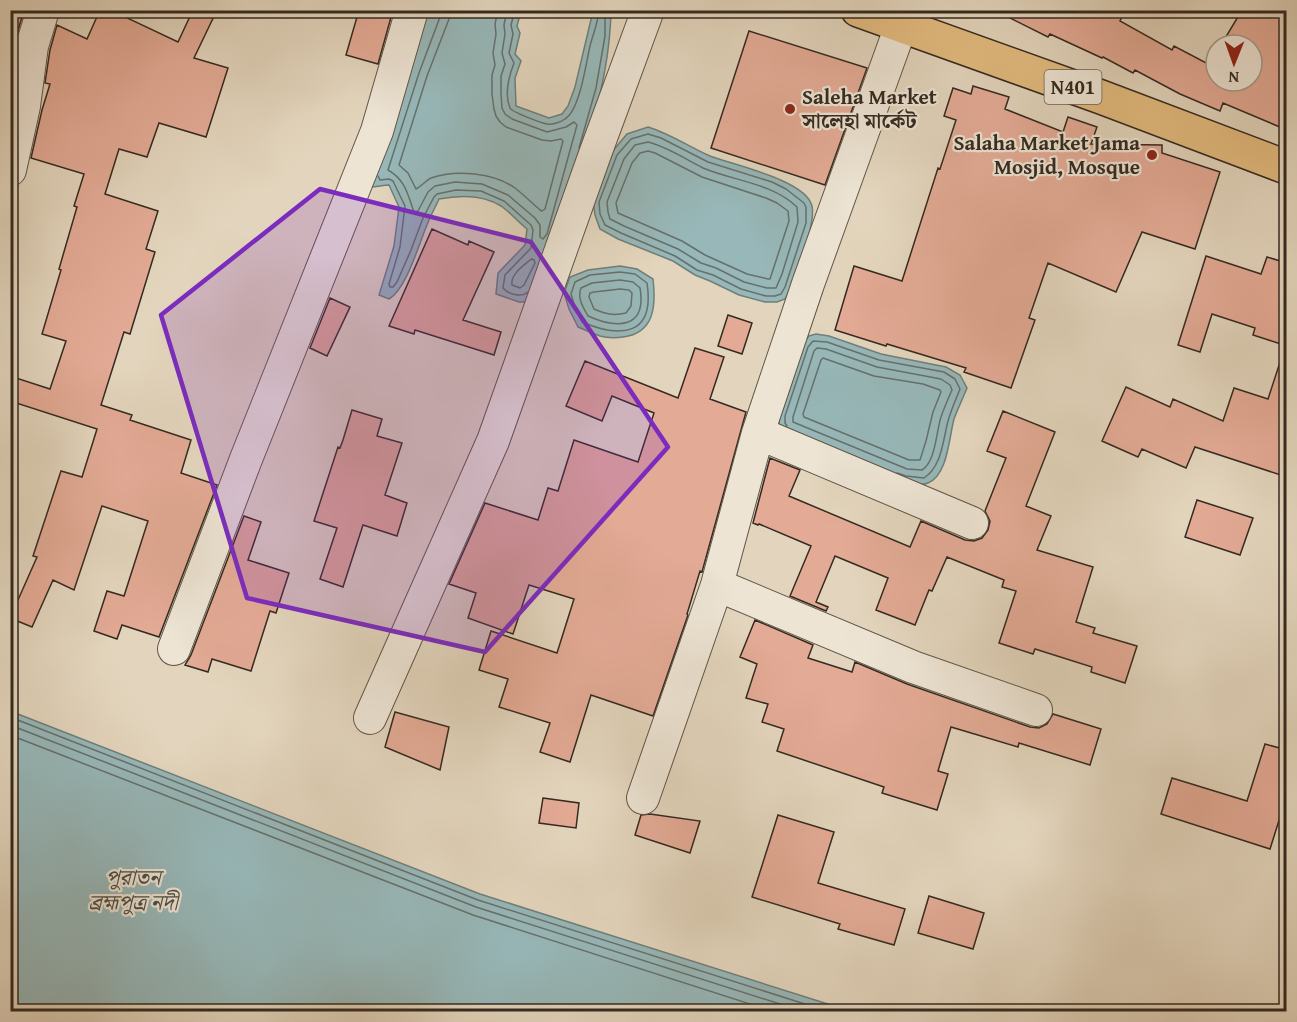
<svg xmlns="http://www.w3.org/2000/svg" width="1297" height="1022" font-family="'Gentium Book Plus','Noto Serif Bengali',serif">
  <rect width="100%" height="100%" fill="#e3d5bd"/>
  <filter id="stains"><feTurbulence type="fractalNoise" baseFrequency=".00333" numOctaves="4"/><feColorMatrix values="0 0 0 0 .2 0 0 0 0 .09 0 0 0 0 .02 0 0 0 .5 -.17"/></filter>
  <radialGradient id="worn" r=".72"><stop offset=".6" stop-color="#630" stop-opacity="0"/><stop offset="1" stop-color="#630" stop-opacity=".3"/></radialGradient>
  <!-- water -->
  <path fill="#97b7b8" stroke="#6f7f7b" stroke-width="1.5" d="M428,11h93l-4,15 3,7 -5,21 6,7 -6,17 1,28 33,12 13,-4 6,-8 7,-19 18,-76h18c-2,100 -49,198 -84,291h-8l-23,-8 2,-21 27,-28 2,-16c-9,-7 -17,-17 -26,-23 -19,-12 -41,-11 -62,-7 -3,7 -7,14 -10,21 -9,20 -22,69 -40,79l-10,-4 15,-49 5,-39 -10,-22c-6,0 -12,2 -18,2l35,-118z
    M648,127c23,7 41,20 62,29 23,9 96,24 102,50 4,19 -15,64 -22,84l-5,9 -8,3h-12l-26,-7 -29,-14 -15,-6 -22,-14 -55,-22 -18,-10 -5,-14 -2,-14 19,-49 15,-18z
    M620,266l17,3 16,10c3,26 2,54 -30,58 -7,1 -16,1 -23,-1 -8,-3 -15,-6 -22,-9l-9,-18 -5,-16 6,-16 18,-7z
    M816,334l13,2 52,18 65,13 14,8 7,13c-4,10 -9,20 -13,31 -5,18 -6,56 -26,64 -6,3 -17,0 -24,-1l-121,-50 -4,-8v-9l24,-72 6,-7z
    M10,711l470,183 370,117h-839z"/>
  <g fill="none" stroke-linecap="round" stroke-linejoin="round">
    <!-- shore -->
    <path stroke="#66706c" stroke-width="1.5" d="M441,10l-1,7 -21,56 -31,97c18,10 20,26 26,42l4,-1 10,-19 7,-6 20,-4 27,2 26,11 27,23 5,7v12l3,2 4,-5 30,-109 -3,-3 -8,5 -19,5 -35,-13 -7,-5 -3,-6 -1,-14v-18l4,-12 -3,-11 3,-19 -1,-9 3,-15
      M450,10l-1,9 -22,57 -28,89 9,8 8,16c6,-3 9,-8 15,-11 25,-9 63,-5 84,10 9,7 17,15 25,22l2,1 3,-2 18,-68 -2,-2 -10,2 -9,-1 -36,-13 -6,-5 -4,-6 -2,-7 -2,-15v-19l3,-10 -2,-12 3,-19 -1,-10 3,-14
      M515,10l-4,15 2,9 -4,19 5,10c-5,13 -10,31 -4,45 2,4 31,15 37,16 5,1 14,-2 18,-5 15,-9 21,-56 25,-73 3,-12 8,-23 9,-36
      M648,134l13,4 47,24 64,20 14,7 18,14 2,4v16l-21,64 -4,7 -6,2h-9l-25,-7 -28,-14 -16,-5 -22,-14 -54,-23 -16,-8 -5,-11 -1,-12 18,-47 14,-16z
      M648,142c20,5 37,17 55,26 31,13 69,15 94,39l1,15 -16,52 -6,14h-9l-23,-6 -28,-14 -15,-5 -23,-14 -54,-23 -14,-7 -2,-7 -1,-10 17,-43 11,-14z
      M579,148l17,-60 9,-52v-26
      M648,151l7,2 47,24 64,21 11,5 11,8 1,10 -19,58h-2l-21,-5 -42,-19 -23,-14 -64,-28 -2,-10 16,-40 8,-10z
      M378,176l2,4 9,-1 4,2 12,25 -5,41 -11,37 1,3h3l4,-5 14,-32 12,-32 11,-21 3,-3 19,-4 25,1 23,10 27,24 2,5 -2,18 -26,27 -2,13c5,6 18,10 25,4
      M532,259l2,1 1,3 -11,22 -4,3 -8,-3c-2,-10 11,-19 18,-25z
      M620,272l15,2 12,9c8,52 -25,56 -65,39l-7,-15 -4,-13 4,-12 15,-7z
      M620,280l13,2 7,6c7,41 -23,41 -52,28 -5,-9 -11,-18 -7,-28l11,-5z
      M620,289l9,1 3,3 -1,13 -5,7c-12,3 -21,1 -32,-4l-5,-12 1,-4 4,-1z
      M817,348l9,1 51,18 64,12 9,6 2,5c-4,9 -8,18 -11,27 -5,15 -5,44 -19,53l-15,-1 -114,-47v-5l21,-66z
      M823,358l51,18 49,8 17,6 1,2 -8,20 -7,29 -6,19h-11l-105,-43 -1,-3 18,-54z
      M787,426l-2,-3v-7l23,-69 5,-6 14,1 52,18 65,12 11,7 5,10c-4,10 -9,21 -12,32 -5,19 -6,45 -24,57l-18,-2 -9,-3
      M10,717l468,183 352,112
      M10,725l466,182 329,105
      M10,735l463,180 302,97"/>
  </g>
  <!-- building -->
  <path fill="#e3aa95" stroke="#342a20" stroke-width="1.5" d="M10,10h14l-9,31 -5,30z
    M100,10h28l-3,7 53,25 15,-32h24l-23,48 34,10 -22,69 -47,-14 -12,34 -28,-8 -14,45 53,17 -12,38 9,3 -25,82 -6,-2 -23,73 31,10 -2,5 61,20 -10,33 36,12 -58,152 -37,-12 -5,14 -23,-8 13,-40 17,5 24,-75 -46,-15 -28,84 -21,-10 -21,47 -22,-9 27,-61 -4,-1 28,-85 21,6 15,-48 -87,-28v-25l40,13 16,-48 -24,-7 19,-64 -2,-1 18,-62 -3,-1 10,-32 -53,-16 11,-48 8,-26 -5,-1 5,-33 7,-25 30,14z
    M359,10h34l-15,54 -32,-9z
    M994,10h131l-5,11 52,29 2,-4 36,19 6,-11v27h36v-36h-31l21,-35h45v120l-64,-27 -3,8 -40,-17 -45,-24 -2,3 -30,-16 -1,1 -52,-24 -2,3z
    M749,31l118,37 -42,117 -114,-37z
    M973,86l36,11 -4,12 58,23 5,-15 29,10 -6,17 71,1v8l58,19 -25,77 -53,-17 -26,60 -68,-29 -19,55 6,2 -24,68 -47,-16 2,-4 -79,-24 -1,2 -51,-16 19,-64 48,15 36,-113 2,1 16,-49 -12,-4 9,-28 18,6z
    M432,229l36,16 1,-4 25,11 -31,68 38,12 -7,23 -79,-25 -1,4 -25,-8z
    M1206,256l55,18 6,-17 20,6v64l-6,17 -28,-9 2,-7 -43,-14 -12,38 -22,-7z
    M330,298l20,9 -23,49 -17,-8z
    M728,315l24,8 -10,31 -24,-8z
    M695,348l29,9 -14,42 36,13 -44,160 -2,-1 -13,43 1,1 -35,101 -62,-21 -21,67 -30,-10 10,-29 -51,-16 9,-28 -29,-9 12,-39 66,22 17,-54 -45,-14 -16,49 -45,-16 8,-25 -27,-9 36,-81 53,17 10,-32 10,3 16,-51 64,22 16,-49 -42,-17 -10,25 -36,-15 19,-45 93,37z
    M1282,356l5,1v120l-92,-30 -9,21 -44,-19 -4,8 -36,-16 24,-54 44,20 3,-8 50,22 11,-33 34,11z
    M352,410l30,9 -5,17 25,7 -17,52 22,8 -10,33 -34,-11 -20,62 -23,-8 17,-51 -23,-7 24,-74 2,1 3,-8z
    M1003,411l52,21 -29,74 25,10 -14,34 56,17 -17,55 19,6 -2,5 44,13 -12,37 -34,-11 1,-5 -57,-18 -2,5 -34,-11 17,-52 -14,-4 2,-7 -57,-23 -15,34 -3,-1 -14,35 -39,-15 12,-32 -53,-22 -19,46 12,5 -2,4 -36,-15 21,-50 -52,-22 -1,1 -5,-2 17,-65 30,12 -11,26 121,51 11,-26 44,19 9,1 8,-3 6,-8 2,-9 -5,-10 21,-53 -19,-7z
    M1197,500l56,18 -13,37 -55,-18z
    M244,516l17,6 -13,38 41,13 -13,40 -6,-2 -19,60 -39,-12 -4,13 -23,-7 6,-10z
    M755,620l58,25 -5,13 44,14 3,-10 52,22 123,43 9,1 8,-4 6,-10 48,15 -11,36 -71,-22 -1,4 -67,-20 -13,44 10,3 -11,36 -55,-17 2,-6 -107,-36 7,-22 -22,-7 6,-18 -22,-6 11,-34 -17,-7z
    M395,712l54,15 -9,43 -55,-23z
    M1265,744l22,6v45l-17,54 -109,-35 11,-36 75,23z
    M543,798l36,5 -3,25 -37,-5z
    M650,814l50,7 -10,32 -55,-18 6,-20z
    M778,815l56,17 -16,51 87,26 -11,36 -56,-16 2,-5 -88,-27z
    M929,896l55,17 -11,36 -55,-16z"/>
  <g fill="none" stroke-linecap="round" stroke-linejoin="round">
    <!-- minor casing -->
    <g stroke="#605547" stroke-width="34">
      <path id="minor" d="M10,170l14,-64 8,-60 11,-36
        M758,433l214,90
        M717,585l196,82 123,43
        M174,649l72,-190 131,-328 35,-121
        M370,718l123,-277 102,-287 53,-144
        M643,798l74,-213 41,-152 50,-149 93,-258"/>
    </g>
    <!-- highway casing -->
    <g stroke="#342a20" stroke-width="36">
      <path id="highway" d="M858,10l243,87 185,70"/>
    </g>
    <!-- minor -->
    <use href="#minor" stroke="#ede4d4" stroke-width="32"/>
    <!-- highway -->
    <use href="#highway" stroke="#e2ba7e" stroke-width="33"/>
  </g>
  <!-- marked area -->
  <path fill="#7b2cbf" fill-opacity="0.2" stroke="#7b2cbf" stroke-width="4.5" stroke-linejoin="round" d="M320,189l211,53 137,205 -183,205 -238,-54 -86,-283z"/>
  <!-- markers -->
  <g fill="#8f2418" stroke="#ede4d4" stroke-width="2">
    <circle cx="790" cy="109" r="6"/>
    <circle cx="1152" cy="155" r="6"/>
  </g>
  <g text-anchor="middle" stroke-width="4.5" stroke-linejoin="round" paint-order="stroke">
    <!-- shield labels -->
    <rect fill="#ede4d4" stroke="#6c6256" stroke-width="1.5" x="1044.5" y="70" width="57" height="34" rx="4.5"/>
    <g font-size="20" font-weight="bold" fill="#342a20">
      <text x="1073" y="94">N401</text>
    </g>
    <!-- poi labels -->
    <g font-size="21" font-weight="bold" fill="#342a20" stroke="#ede4d4" text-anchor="start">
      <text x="802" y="104">Saleha Market<tspan x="802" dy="24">সালেহা মার্কেট</tspan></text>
      <text x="1140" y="150" text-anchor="end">Salaha Market Jama<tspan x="1140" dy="24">Mosjid, Mosque</tspan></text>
    </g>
    <!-- water labels -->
    <g font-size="22" font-style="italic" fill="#4d4d46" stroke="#ede4d4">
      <text x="133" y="885">পুরাতন<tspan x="133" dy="25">ব্রহ্মপুত্র নদী</tspan></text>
    </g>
  </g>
  <!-- margin -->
  <rect width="1297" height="1022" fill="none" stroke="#e3d5bd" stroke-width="36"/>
  <rect x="12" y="12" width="1273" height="998" fill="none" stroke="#342a20" stroke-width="3"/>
  <rect x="18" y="18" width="1261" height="986" fill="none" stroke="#342a20" stroke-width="1.5"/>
  <!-- north arrow -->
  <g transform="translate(1234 63) rotate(181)"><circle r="28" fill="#ede4d4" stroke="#a39a8c" stroke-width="1.5"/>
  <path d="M0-4.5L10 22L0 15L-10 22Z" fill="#8f2418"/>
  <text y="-9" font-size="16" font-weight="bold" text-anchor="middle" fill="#342a20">N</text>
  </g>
  <rect width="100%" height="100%" filter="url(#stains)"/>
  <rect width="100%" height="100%" fill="url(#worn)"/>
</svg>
